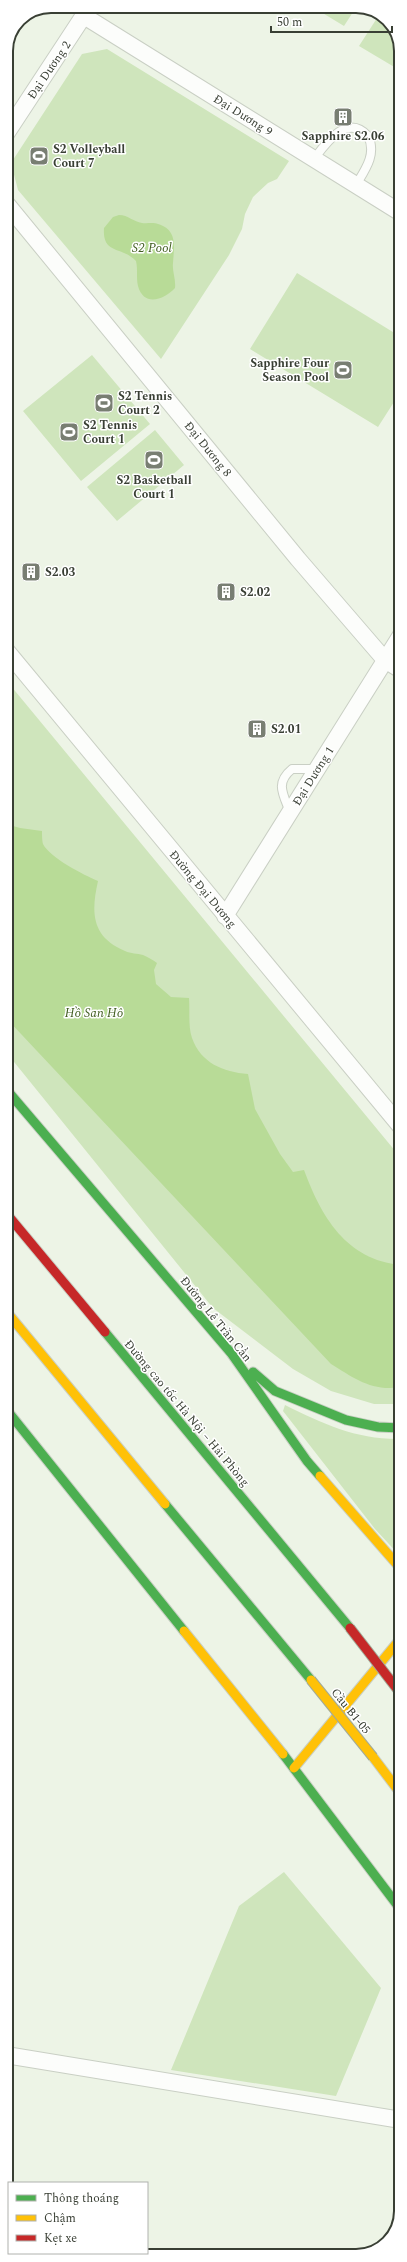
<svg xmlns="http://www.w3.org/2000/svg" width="407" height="2262" font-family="Spectral,serif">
  <rect width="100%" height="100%" fill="#edf4e6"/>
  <!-- green -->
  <path fill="#cfe5bc" d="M311,6h39l5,3 -11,17z
    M379,15c21,10 22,36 22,56l-42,-25z
    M107,49l182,112 -12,18 -9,4 -15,14 -8,17 -3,15 -13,26 -68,104 -143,-169 -7,-27 71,-109z
    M297,273l104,64v54l-23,36 -128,-78z
    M92,355l58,69 -69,57 -58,-70z
    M155,430l29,35 -67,56 -30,-34z
    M6,680l395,478v246h-27l-43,-13 -38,-22 -80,-61 -207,-256z
    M285,1405c38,19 73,35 116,34v118l-26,-28 -92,-118z
    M284,1872l97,116 -45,108 -165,-26 68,-164z"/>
  <!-- water -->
  <path fill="#b8db97" d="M119,215c9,0 15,7 23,8 5,1 11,-1 16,1 20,6 16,23 15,39 -1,8 3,16 2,25 -10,11 -31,20 -37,-2 -2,-8 0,-16 -2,-25 -14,-15 -34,-6 -32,-33l9,-11z
    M6,824l14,4 22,3c0,3 0,9 1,13 7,14 41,31 55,37 -7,31 -7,56 27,70 6,3 12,2 18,4 5,2 10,5 14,8l-3,7 2,14 15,13 18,1c1,12 -1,29 3,40 9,25 31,34 56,36l7,35 25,45 13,18 11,-2c17,46 42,90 97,95v122c-29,5 -47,-9 -70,-23l-325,-346z"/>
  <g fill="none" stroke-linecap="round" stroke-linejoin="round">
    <!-- lane casing -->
    <g stroke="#c9cfc4" stroke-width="10">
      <path id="lane" d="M314,159c12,-16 33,-46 54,-23 9,18 -3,34 -12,49
        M290,812c-7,-18 -15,-29 2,-43h25"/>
    </g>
    <!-- street casing -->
    <g stroke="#c9cfc4" stroke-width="18">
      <path id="street" d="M84,16l317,197
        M6,134l84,-128
        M6,203l292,356 87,101 16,10
        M6,650l395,477
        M225,916l176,-281
        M6,2055l395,65"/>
    </g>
    <!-- fast casing -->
    <g stroke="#c9cfc4" stroke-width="11">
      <path id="fast" d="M6,1089l225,264 76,108 13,15
        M105,1332l245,296
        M253,1372l22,19 71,29 32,7 23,1
        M6,1409l178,222
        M165,1504l146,176
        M283,1754l118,156"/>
    </g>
    <!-- slow casing -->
    <g stroke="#c9cfc4" stroke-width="11">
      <path id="slow" d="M6,1311l159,193
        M320,1476l81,93
        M184,1631l99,123
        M373,1757l28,37
        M294,1768l107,-130"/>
    </g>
    <!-- jam casing -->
    <g stroke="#c9cfc4" stroke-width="11">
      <path id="jam" d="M6,1213l99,119"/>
    </g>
    <!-- lane -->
    <use href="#lane" stroke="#fcfdfb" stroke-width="8"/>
    <!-- street -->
    <use href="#street" stroke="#fcfdfb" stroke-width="16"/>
    <!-- fast -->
    <use href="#fast" stroke="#4caf50" stroke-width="9"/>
    <!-- slow -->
    <use href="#slow" stroke="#ffc107" stroke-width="9"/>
    <!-- jam -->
    <use href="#jam" stroke="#c62828" stroke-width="9"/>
    <!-- slow-bridge casing -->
    <g stroke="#a2aa98" stroke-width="11" stroke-linecap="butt">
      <path id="slow-bridge" d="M311,1680l62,77"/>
    </g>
    <!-- jam-bridge casing -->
    <g stroke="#a2aa98" stroke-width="11" stroke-linecap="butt">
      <path id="jam-bridge" d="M350,1628l51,66"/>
    </g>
    <!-- slow-bridge -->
    <use href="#slow-bridge" stroke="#ffc107" stroke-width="9"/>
    <!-- jam-bridge -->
    <use href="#jam-bridge" stroke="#c62828" stroke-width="9"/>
  </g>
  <!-- icons -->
  <defs>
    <g id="building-square" transform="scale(1)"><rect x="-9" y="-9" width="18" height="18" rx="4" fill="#787e72" stroke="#fff"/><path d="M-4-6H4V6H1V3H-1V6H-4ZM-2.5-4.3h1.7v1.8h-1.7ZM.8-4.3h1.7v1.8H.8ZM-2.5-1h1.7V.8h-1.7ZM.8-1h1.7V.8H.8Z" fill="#fff"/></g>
    <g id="stadium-square" transform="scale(1)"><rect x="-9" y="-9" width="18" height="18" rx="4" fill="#787e72" stroke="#fff"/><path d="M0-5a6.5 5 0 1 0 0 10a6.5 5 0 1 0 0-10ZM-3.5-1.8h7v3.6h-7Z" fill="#fff"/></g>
  </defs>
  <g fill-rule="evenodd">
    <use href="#building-square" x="343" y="117"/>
    <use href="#stadium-square" x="39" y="156"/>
    <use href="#stadium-square" x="343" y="370"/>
    <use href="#stadium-square" x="104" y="403"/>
    <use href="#stadium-square" x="69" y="432"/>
    <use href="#stadium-square" x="154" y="460"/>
    <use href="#building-square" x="31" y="572"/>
    <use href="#building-square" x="226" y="592"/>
    <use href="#building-square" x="257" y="729"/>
  </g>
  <g text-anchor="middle" stroke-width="3" stroke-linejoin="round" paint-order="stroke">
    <!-- street labels -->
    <g font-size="12" fill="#393f34" stroke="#fff">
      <text transform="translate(49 70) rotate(-56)" y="4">Đại Dương 2</text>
      <text transform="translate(243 115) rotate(32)" y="4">Đại Dương 9</text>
      <text transform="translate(208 449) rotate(51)" y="4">Đại Dương 8</text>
      <text transform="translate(313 776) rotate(-58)" y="4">Đại Dương 1</text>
      <text transform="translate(203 889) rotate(50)" y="4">Đường Đại Dương</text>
      <text transform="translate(216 1319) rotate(51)" y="4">Đường Lê Trần Cẩn</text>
      <text transform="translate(187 1413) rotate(50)" y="4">Đường cao tốc Hà Nội – Hải Phòng</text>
      <text transform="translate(351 1711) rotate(51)" y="4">Cầu B1-05</text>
    </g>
    <!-- poi labels -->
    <g font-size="12" font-weight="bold" fill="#393f34" stroke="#fff" text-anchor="start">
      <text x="343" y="140" text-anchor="middle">Sapphire S2.06</text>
      <text x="53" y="153">S2 Volleyball<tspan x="53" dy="14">Court 7</tspan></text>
      <text x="329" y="367" text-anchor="end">Sapphire Four<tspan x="329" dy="14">Season Pool</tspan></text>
      <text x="118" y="400">S2 Tennis<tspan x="118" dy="14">Court 2</tspan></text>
      <text x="83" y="429">S2 Tennis<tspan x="83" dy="14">Court 1</tspan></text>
      <text x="154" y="484" text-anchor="middle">S2 Basketball<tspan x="154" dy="14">Court 1</tspan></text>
      <text x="45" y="576">S2.03</text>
      <text x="240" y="596">S2.02</text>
      <text x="271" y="733">S2.01</text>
    </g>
    <!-- water labels -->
    <g font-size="13" font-style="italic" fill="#415e20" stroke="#fff">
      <text x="152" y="252">S2 Pool</text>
      <text x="94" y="1017">Hồ San Hô</text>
    </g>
  </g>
  <!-- crop -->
  <path d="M0 0H407V2262H0ZM51 13H356A38 38 0 0 1 394 51V2211A38 38 0 0 1 356 2249H51A38 38 0 0 1 13 2211V51A38 38 0 0 1 51 13Z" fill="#fff" fill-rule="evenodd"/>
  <path fill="none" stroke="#393f34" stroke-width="2" d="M51 13H356A38 38 0 0 1 394 51V2211A38 38 0 0 1 356 2249H51A38 38 0 0 1 13 2211V51A38 38 0 0 1 51 13Z"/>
  <!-- legend -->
  <rect x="8" y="2182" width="140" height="72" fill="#ffffff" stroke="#b0b2ae"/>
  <rect x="16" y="2195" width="20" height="6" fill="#4caf50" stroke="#b0b2ae"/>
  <text x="44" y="2202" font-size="12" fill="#393f34">Thông thoáng</text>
  <rect x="16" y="2215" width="20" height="6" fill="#ffc107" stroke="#b0b2ae"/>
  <text x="44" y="2222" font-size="12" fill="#393f34">Chậm</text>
  <rect x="16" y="2235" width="20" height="6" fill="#c62828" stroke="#b0b2ae"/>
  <text x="44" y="2242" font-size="12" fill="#393f34">Kẹt xe</text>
  <!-- scale -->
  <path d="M271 26v6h121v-6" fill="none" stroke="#393f34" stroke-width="2"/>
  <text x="277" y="26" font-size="12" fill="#393f34" stroke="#ffffff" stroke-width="3" paint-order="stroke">50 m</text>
</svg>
